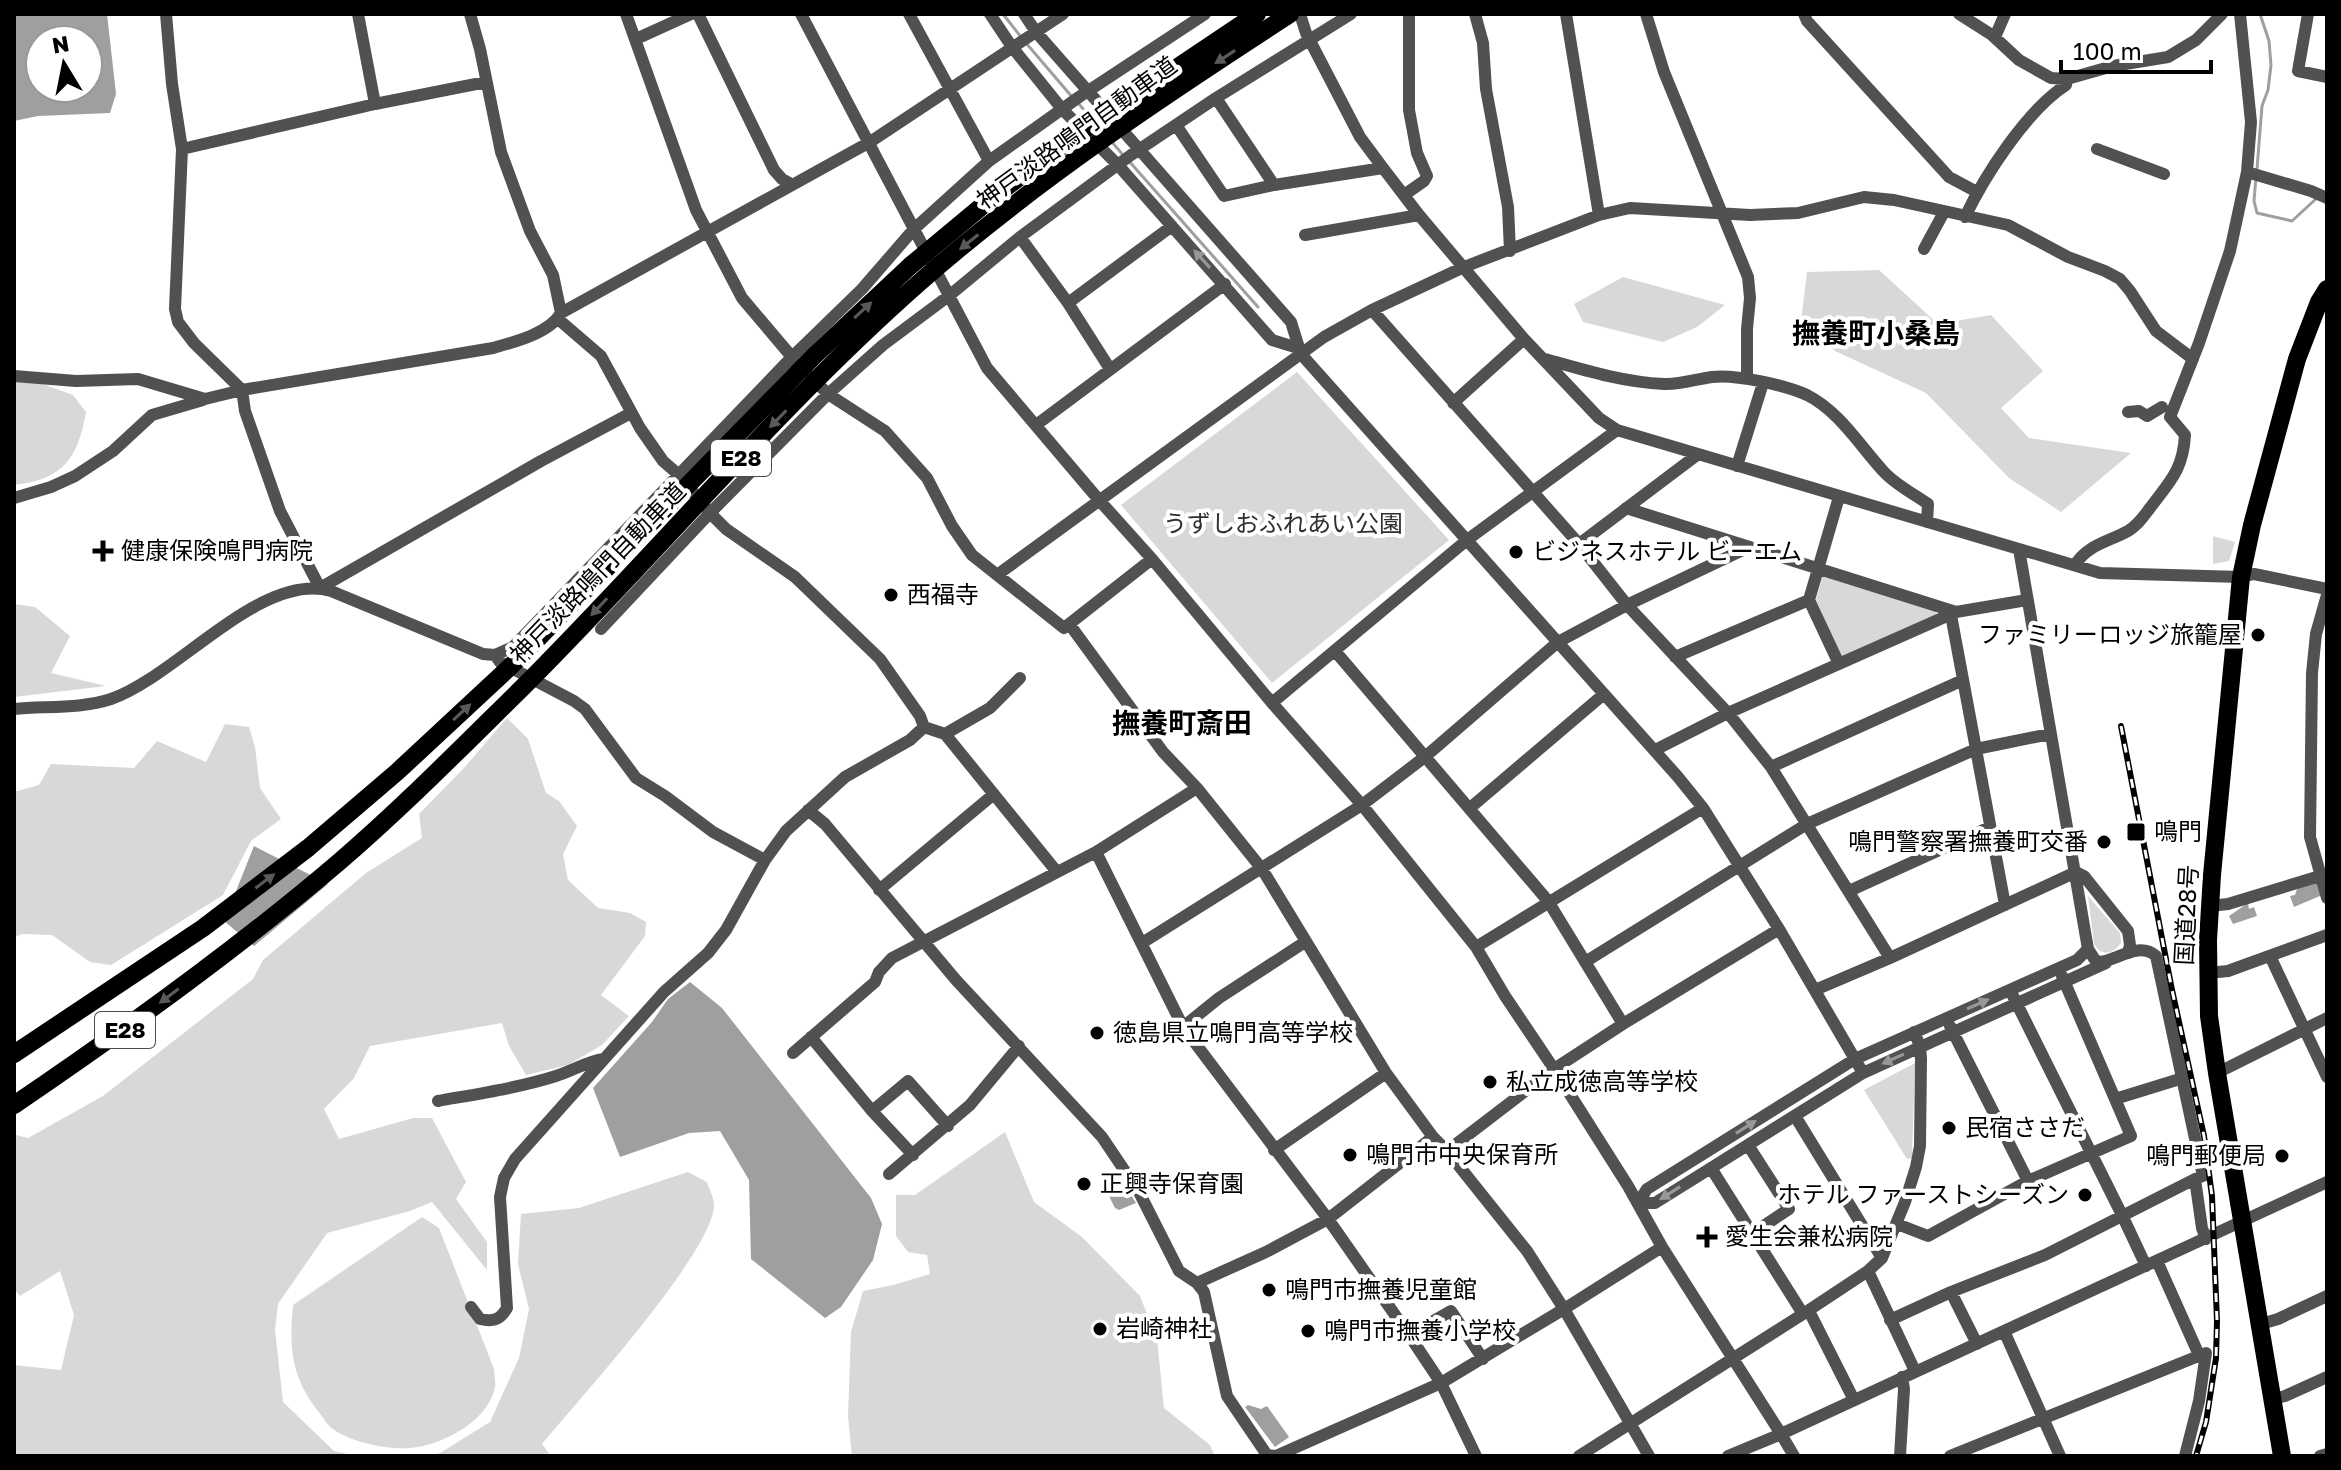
<svg xmlns="http://www.w3.org/2000/svg" width="2341" height="1470" font-family="'Golos Text','Noto Sans JP',sans-serif">
  <rect width="100%" height="100%" fill="#fff"/>
  <!-- green -->
  <path fill="#d8d8d8" d="M1879,270l59,54 53,-9 52,56 -42,37 28,30 102,15 -70,59 -52,-34 -83,-85 -91,-42 -34,-30 6,-49z
    M1623,277l102,28 -28,22 -34,15 -80,-20 -9,-18z
    M1297,372l152,168 -177,143 -151,-178z
    M29,379l44,16 13,17c-8,46 -23,68 -72,73v-103z
    M2213,536l22,6 -6,19 -16,3z
    M1823,575l114,35 -1,9 -95,38 -25,-57z
    M14,604l21,3 35,29 -19,37 55,13 -92,11z
    M507,718l21,21 18,54 13,8 18,25 -14,28 5,26 30,28 32,5 16,9 -1,14 -44,59 28,21 -27,29 -34,20 -42,10 -17,-29 -7,-23 -132,23 -16,32 -30,31 15,30 74,-21h19l34,64 -10,17 31,43v28l-55,-68 -22,9 -83,22 -49,71 -3,26 8,72 51,49 23,5h-343v-91l47,5 13,-55 -14,-44 -40,25 -6,-7v-158l2,4 12,3 75,-42 150,-117 10,-19 103,-87 56,-35 -3,-24 44,-45z
    M225,724l24,3 6,20 5,41 21,31 -30,22 -28,54 -112,70 -21,-3 -38,-27 -30,-1 -8,3v-145l25,-7 12,-21 83,4 23,-27 49,21z
    M2088,896l32,37 1,10c-8,11 -19,14 -27,1z
    M1915,1063l-3,95 -5,1 -43,-69z
    M1005,1132l29,70 48,35 58,59 17,43 7,69 46,37 5,11h-363l-4,-39 3,-85 12,-41 30,-6 37,-11 -3,-19 -19,-3 -12,-16v-41h19z
    M688,1172l19,10c2,7 7,16 7,23 0,46 -137,197 -172,239l9,12h-123l12,-3 50,-31 29,-64 10,-49 -11,-45 3,-50 58,-6z
    M422,1217l17,11 55,141c0,6 2,13 1,18 -6,34 -54,59 -85,61 -22,2 -60,-6 -77,-19 -5,-3 -9,-10 -12,-14 -30,-37 -32,-65 -28,-110z"/>
  <!-- water -->
  <path fill="#9f9f9f" fill-rule="evenodd" d="M14,14h93l9,80 -6,19 -72,3 -24,5zM88,40v48h-48v-48z
    M254,846l74,38 -74,62 -30,-25z
    M2327,879v14l-33,14 -4,-11 5,-1 2,-6z
    M2248,903l1,6 5,-2 3,9 -24,8 -4,-8z
    M690,982l32,26 149,190 11,26 -9,36 -32,47 -16,11 -74,-59 -2,-79 -29,-49 -31,2 -69,24 -27,-69 59,-66 16,-23z
    M1126,1187l10,16 -17,7 -4,-2 -6,-12z
    M1248,1405l13,4 6,-3 22,31 -14,10 -30,-40z"/>
  <g fill="none" stroke-linecap="round" stroke-linejoin="round">
    <!-- stream -->
    <path stroke="#9f9f9f" stroke-width="3" d="M1003,14l18,23
      M1026,43l47,55
      M1078,103l14,16
      M1112,142l11,13
      M1128,160l130,147
      M2257,169l5,-63 6,-16 3,-25 -2,-24 -9,-27
      M2256,177l-2,24 3,12 35,8 26,-24"/>
    <!-- minor -->
    <path stroke="#515151" stroke-width="12" d="M166,14l6,70 10,65 -7,160 3,13 16,21 48,47 3,21 35,100 40,77
      M358,14l17,90
      M470,14l10,35 21,103 29,79 23,44 8,38
      M626,14l70,196 46,88 55,65
      M698,14l76,156 8,9 9,5
      M801,14l186,354 112,132 53,59 120,144 90,102 114,142 29,49 49,73 74,117 34,61 119,187 546,-252
      M909,14l80,147
      M990,14l22,33 50,62 56,56 154,175 26,8
      M1024,14l12,18 255,290 10,32 377,423 25,31 76,121 84,144
      M1300,14l6,19 54,104 23,31 36,47 105,124 75,79 18,12 483,143 141,4 13,-3 73,15
      M1475,14l8,29 3,46 22,118 2,44
      M1566,14l33,201
      M1646,14l18,58 84,205 2,21 -3,31v50
      M1804,14l3,7 142,156 28,15
      M1959,14l33,21 27,25 32,18 16,1 46,-13 55,-9 28,-17 26,-26
      M2308,14l-10,57 29,6
      M1995,37l10,-23
      M636,39l55,-25
      M1216,98l58,87 109,-17
      M1176,125l48,71 50,-11
      M182,149l193,-45 111,-22
      M2097,149l67,25
      M2247,172l64,19 16,7
      M1404,195l20,-14 3,-5 -10,-23 -8,-43v-96
      M1965,217c20,-42 62,-107 101,-132l1,-6
      M1305,235l114,-20
      M1020,237l48,66 42,66
      M1924,249l20,-37
      M1068,303l104,-77
      M1372,310l207,234 48,61 101,108 43,54 119,191
      M558,319l43,37 39,72 23,33 16,14 31,38 16,16 69,48 85,82 40,57 4,11
      M1545,359c39,11 78,23 119,25 16,1 32,-5 48,-7 23,-3 73,8 95,18 32,16 53,51 77,77 12,13 30,22 44,32l-1,18
      M14,376l62,5 62,-2 67,20 37,-9 251,-42c21,-6 57,-15 68,-35l309,-171 193,-128
      M810,376l18,18 57,37 42,47 25,48 20,29 92,73 88,-69
      M1453,403l71,-64
      M2128,412l11,-1 8,5 15,-9
      M1036,425l189,-141
      M1737,466l26,-83
      M1839,497l-30,103 30,64
      M14,498l37,-11 24,-11 38,-25 39,-36 51,-15
      M1626,508l330,104
      M1579,544l118,-89
      M2019,549l69,400 7,11 5,2c18,-2 39,-21 56,-6l47,220 -8,3 7,49 4,11
      M2075,565c12,-20 33,-23 53,-34 10,-6 15,-14 22,-23 19,-26 33,-37 35,-73l-15,-18 29,-74 31,-92 17,-79 4,-50 -11,-108
      M997,575l327,-238 48,-27 92,-43 135,-52 31,-7 120,7 48,-2 66,-16 30,3 114,25 60,32 37,14 15,8 10,12 26,40 37,28
      M320,588l221,-127 90,-48
      M2327,595l-11,39 -4,39 -2,164 17,61
      M1951,615l54,290
      M1070,625l93,127 34,36 65,81 124,204 47,64 14,14 80,100 37,58 85,147
      M601,629l109,-116 118,-119 55,-49 67,-50 70,-58 111,-82 85,-57 135,-84
      M1335,651l213,250 75,123
      M495,655l5,7 74,39 11,8 51,69 29,18 48,36 52,28
      M1675,657l134,-57
      M1272,703l195,-163 150,-110
      M14,709c32,-3 67,0 97,-10 65,-22 150,-128 220,-108l152,63 12,1 18,-8 279,-290 70,-68 52,-60 75,-68 90,-64 126,-83
      M924,727l21,7 112,138
      M945,734l45,-26 30,-30
      M1655,750l73,-37 228,-101 71,-12
      M1771,767l192,-87
      M1470,808l134,-114
      M808,810l17,14 131,156 146,157 37,55 40,79 18,12 7,9 23,104 40,59 8,1
      M1096,852l87,175 145,192 81,116 32,48 35,73
      M2076,872l8,4 44,55 2,14 -2,8
      M879,890l115,-96
      M1849,891l141,-64
      M2210,906l18,-2 92,-28
      M1142,943l220,-138 64,-49 132,-114 69,-37 122,-58
      M1476,947l227,-139
      M2270,956l57,121
      M1585,962l222,-138 169,-75 74,-15
      M2208,973l20,-2 99,-36
      M1815,990l75,-32 186,-86
      M2013,996l109,219 24,51
      M1950,1026l78,155
      M1183,1027l36,-29 86,-56
      M811,1037l61,74 41,44
      M793,1053l82,-71 4,-10 13,-14 204,-106 101,-64
      M2217,1073l110,-55
      M2115,1099l68,-21
      M438,1101c39,-7 80,-13 118,-25 17,-5 31,-15 48,-17
      M872,1111l36,-30 40,45
      M1795,1116l87,142
      M1748,1145l41,64 -36,24
      M1274,1150l112,-77
      M1447,1151l107,-82 69,-45 156,-95
      M1711,1168l92,146
      M889,1174l81,-69 49,-59
      M1638,1203h17l208,-130 243,-110
      M1638,1203l9,-14 208,-130 222,-99 11,-11
      M1897,1224l31,12 100,-55 103,-45 -69,-160
      M2157,1261l42,94
      M1868,1271l47,100
      M1197,1283l69,-31 62,-33 105,-82
      M471,1307l9,12c13,3 20,1 27,-11l-7,-111 4,-19 11,-19 149,-167 44,-39 18,-23 39,-70 21,-29 59,-54 65,-37 14,-13
      M1809,1311l45,89
      M1890,1320l61,-28
      M2261,1324l17,-5 49,-23
      M2004,1331l56,125
      M1409,1335l42,-24 32,48
      M1977,1344l-26,-52 94,-37 150,-76
      M2273,1399l12,-3 42,-19
      M1276,1456l165,-73 123,-74 98,-62
      M1579,1456l224,-142 65,-43 14,-13 23,-56 11,-35 4,-21 1,-87 -1,-13 -6,-14
      M1728,1456l53,-22 13,22
      M1900,1456l4,-67 -2,-12
      M1950,1456l256,-103 -7,48 -14,55
      M2320,1456l7,-2"/>
    <!-- highway -->
    <path stroke="#000" stroke-width="18" d="M14,1054l189,-126 105,-80 89,-76 115,-107 303,-310 95,-89 83,-69 82,-61 182,-122
      M14,1105c112,-76 222,-155 325,-243 64,-55 124,-116 184,-175 134,-134 255,-280 397,-405 115,-101 242,-185 370,-268
      M2282,1456l-65,-383 -8,-57 -1,-76 4,-65 29,-298 11,-52 45,-166 22,-57 8,-13"/>
    <!-- rail casing -->
    <g stroke="#000" stroke-width="6">
      <path id="rail" d="M2121,726l51,264 32,146 8,60 5,125 -1,37 -10,64 -10,34"/>
    </g>
    <!-- rail -->
    <use href="#rail" stroke="#fff" stroke-width="3" stroke-dasharray="9" stroke-linecap="butt"/>
  </g>
  <!-- one-way arrows -->
  <defs><path id="oneway-solid" d="M-6-.8H1V-3.2L6.5 0L1 3.2V.8H-6Z" transform="scale(2)"/></defs>
  <g fill="#595959">
    <use href="#oneway-solid" transform="translate(1225 57) rotate(147)"/>
    <use href="#oneway-solid" transform="translate(969 242) rotate(141)"/>
    <use href="#oneway-solid" transform="translate(863 310) rotate(-43)"/>
    <use href="#oneway-solid" transform="translate(778 419) rotate(134)"/>
    <use href="#oneway-solid" transform="translate(599 607) rotate(133)"/>
    <use href="#oneway-solid" transform="translate(462 712) rotate(-43)"/>
    <use href="#oneway-solid" transform="translate(265 881) rotate(-37)"/>
    <use href="#oneway-solid" transform="translate(169 996) rotate(143)"/>
  </g>
  <g fill="#979797">
    <use href="#oneway-solid" transform="translate(1202 259) rotate(-132)"/>
    <use href="#oneway-solid" transform="translate(1978 1004) rotate(-24)"/>
    <use href="#oneway-solid" transform="translate(1893 1059) rotate(156)"/>
    <use href="#oneway-solid" transform="translate(1746 1127) rotate(-32)"/>
    <use href="#oneway-solid" transform="translate(1670 1193) rotate(148)"/>
  </g>
  <!-- markers -->
  <g fill="#000" stroke="#fff" stroke-width="3">
    <path d="M99 539h8v8h8v8h-8v8h-8v-8h-8v-8h8z"/>
    <circle cx="1516" cy="552" r="8"/>
    <circle cx="891" cy="595" r="8"/>
    <circle cx="2258" cy="635" r="8"/>
    <rect x="2126" y="822" width="20" height="20" rx="4"/>
    <circle cx="2104" cy="842" r="8"/>
    <circle cx="1097" cy="1033" r="8"/>
    <circle cx="1490" cy="1082" r="8"/>
    <circle cx="1949" cy="1128" r="8"/>
    <circle cx="1350" cy="1155" r="8"/>
    <circle cx="2282" cy="1156" r="8"/>
    <circle cx="1084" cy="1184" r="8"/>
    <circle cx="2085" cy="1195" r="8"/>
    <path d="M1703 1225h8v8h8v8h-8v8h-8v-8h-8v-8h8z"/>
    <circle cx="1269" cy="1290" r="8"/>
    <circle cx="1100" cy="1329" r="8"/>
    <circle cx="1308" cy="1331" r="8"/>
  </g>
  <g text-anchor="middle" stroke-width="8" stroke-linejoin="round" paint-order="stroke">
    <!-- shield labels -->
    <g fill="#fff" stroke="#4c4c4c" stroke-width="2">
      <rect x="711" y="440" width="60" height="36" rx="6"/>
      <rect x="95" y="1012" width="60" height="36" rx="6"/>
    </g>
    <g font-size="22" font-weight="bold" fill="#000">
      <text x="741" y="466">E28</text>
      <text x="125" y="1038">E28</text>
    </g>
    <!-- street labels -->
    <g font-size="24" fill="#000" stroke="#fff">
      <text transform="translate(1077 133) rotate(-36)" y="8">神戸淡路鳴門自動車道</text>
      <text transform="translate(598 573) rotate(-46)" y="8">神戸淡路鳴門自動車道</text>
      <text transform="translate(2187 915) rotate(-87)" y="8">国道28号</text>
    </g>
    <!-- park labels -->
    <g font-size="24" fill="#2f2f2f" stroke="#fff">
      <text x="1283" y="532">うずしおふれあい公園</text>
    </g>
    <!-- poi labels -->
    <g font-size="24" fill="#000" stroke="#fff" text-anchor="start">
      <text x="121" y="559">健康保険鳴門病院</text>
      <text x="1532" y="560">ビジネスホテル ビーエム</text>
      <text x="907" y="603">西福寺</text>
      <text x="2242" y="643" text-anchor="end">ファミリーロッジ旅籠屋</text>
      <text x="2154" y="840">鳴門</text>
      <text x="2088" y="850" text-anchor="end">鳴門警察署撫養町交番</text>
      <text x="1113" y="1041">徳島県立鳴門高等学校</text>
      <text x="1506" y="1090">私立成徳高等学校</text>
      <text x="1965" y="1136">民宿ささだ</text>
      <text x="1366" y="1163">鳴門市中央保育所</text>
      <text x="2266" y="1164" text-anchor="end">鳴門郵便局</text>
      <text x="1100" y="1192">正興寺保育園</text>
      <text x="2069" y="1203" text-anchor="end">ホテル ファーストシーズン</text>
      <text x="1725" y="1245">愛生会兼松病院</text>
      <text x="1285" y="1298">鳴門市撫養児童館</text>
      <text x="1116" y="1337">岩崎神社</text>
      <text x="1324" y="1339">鳴門市撫養小学校</text>
    </g>
    <!-- quarter labels -->
    <g font-size="28" font-weight="bold" fill="#000" stroke="#fff">
      <text x="1876" y="343">撫養町小桑島</text>
      <text x="1182" y="733">撫養町斎田</text>
    </g>
  </g>
  <!-- border -->
  <rect width="2341" height="1470" fill="none" stroke="#000000" stroke-width="32"/>
  <!-- north arrow -->
  <g transform="translate(64 64) rotate(350)"><circle r="38" fill="#ffffff" stroke="#999999" stroke-width="2"/>
  <path d="M0-6L14 30L0 20L-14 30Z" fill="#000000"/>
  <text y="-12" font-size="22" font-weight="bold" text-anchor="middle" fill="#000000">N</text>
  </g>
  <!-- scale -->
  <path d="M2061 60v12h150v-12" fill="none" stroke="#000000" stroke-width="4"/>
  <text x="2073" y="60" font-size="24" fill="#000000" stroke="#ffffff" stroke-width="6" paint-order="stroke">100 m</text>
</svg>
